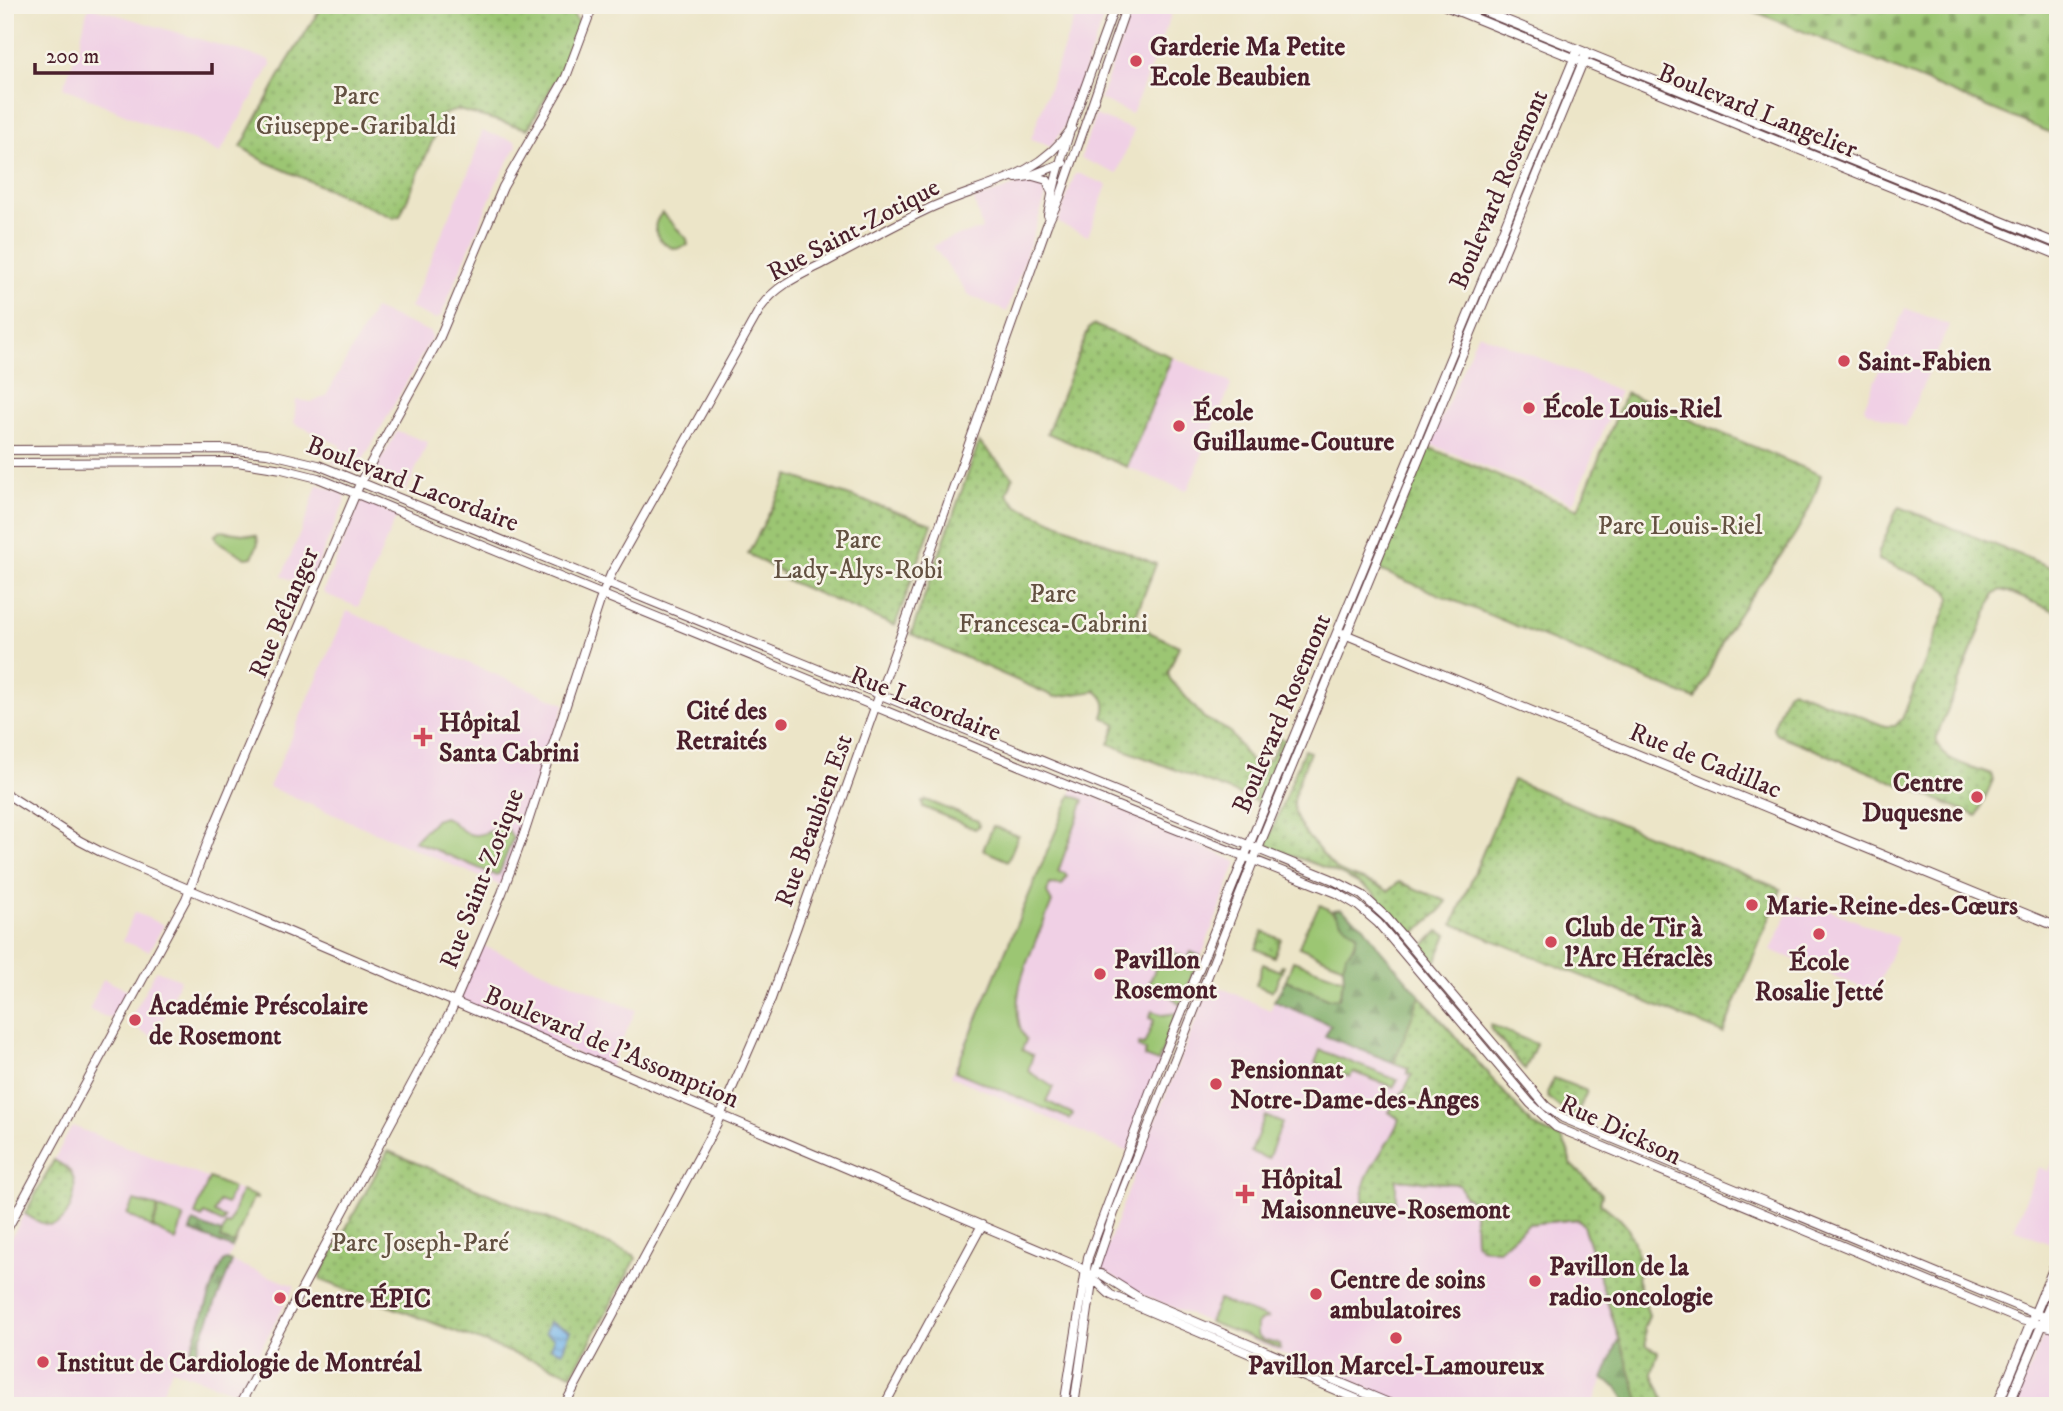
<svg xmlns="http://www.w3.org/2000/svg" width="2063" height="1411" font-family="'IM FELL DW Pica',serif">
  <defs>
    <pattern id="forest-firs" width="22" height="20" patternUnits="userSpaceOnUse" patternTransform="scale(1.75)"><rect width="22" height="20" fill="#7dab65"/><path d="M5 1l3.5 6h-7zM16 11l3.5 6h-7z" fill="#688b53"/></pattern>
    <pattern id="cemetery-stones" width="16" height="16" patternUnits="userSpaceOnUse" patternTransform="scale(1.75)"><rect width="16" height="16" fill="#9cc673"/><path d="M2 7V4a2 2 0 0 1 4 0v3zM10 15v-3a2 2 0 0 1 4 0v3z" fill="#81a05f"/></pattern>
    <pattern id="park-dots" width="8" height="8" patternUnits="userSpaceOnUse" patternTransform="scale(1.75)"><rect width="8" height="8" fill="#9cc673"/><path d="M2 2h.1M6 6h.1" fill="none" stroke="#81a05f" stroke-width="1.8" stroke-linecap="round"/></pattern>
    <pattern id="water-rules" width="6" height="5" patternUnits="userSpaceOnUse" patternTransform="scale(1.75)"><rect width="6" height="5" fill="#76b6ea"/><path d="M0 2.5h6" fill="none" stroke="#6393be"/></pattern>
  </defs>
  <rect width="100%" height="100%" fill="#f7f3e8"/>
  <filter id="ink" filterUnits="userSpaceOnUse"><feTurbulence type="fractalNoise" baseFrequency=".0143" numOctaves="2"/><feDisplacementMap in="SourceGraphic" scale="14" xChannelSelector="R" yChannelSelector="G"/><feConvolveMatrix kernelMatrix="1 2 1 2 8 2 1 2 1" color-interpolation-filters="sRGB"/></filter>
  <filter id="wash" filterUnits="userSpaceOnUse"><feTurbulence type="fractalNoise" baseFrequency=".00686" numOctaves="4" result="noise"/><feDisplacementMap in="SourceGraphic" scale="28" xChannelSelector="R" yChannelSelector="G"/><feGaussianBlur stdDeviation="1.57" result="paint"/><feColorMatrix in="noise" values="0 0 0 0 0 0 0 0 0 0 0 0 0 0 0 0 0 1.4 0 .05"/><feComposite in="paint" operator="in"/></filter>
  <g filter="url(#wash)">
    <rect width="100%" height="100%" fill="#ece5c8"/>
    <!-- built -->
    <path fill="#f0d0e5" d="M1079,5h29l-43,121 -14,21 -20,-8z
      M1134,5h41l-43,109 -32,-15z
      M91,7l179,53 1,5 -51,88 -26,-13 -38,-12 -93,-41 16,-41 8,-35z
      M1095,115l39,15 -17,44 -36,-16z
      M482,131l33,10 2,5 -20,36 -56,134 -6,3 -25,-11 62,-144z
      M1075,174h5l27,11 -19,51 -28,-12 -2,-3z
      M1028,181h8l6,4 3,14 -38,113 -38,-17 -36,-49 11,-6 38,-11 -8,-29z
      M1905,308l44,17 -44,102 -39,-16 -2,-4z
      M374,309l56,23 2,5 -74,132 -4,3 -22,-9 9,-17 -47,-23 2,-23 17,2 13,-6z
      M1478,333l142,58 -47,112 -143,-59z
      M1172,357l57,24 2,4 -43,104 -4,1 -57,-23z
      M397,431l31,11 -23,51 -30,-13 -3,-4z
      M317,484l26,9 3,5 -36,85 -6,3 -22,-10 26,-62z
      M364,501l33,14 -39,92 -33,-13 -2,-3 37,-88z
      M347,611l218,93 -61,183 -235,-100z
      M1074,787l163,75 -109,290 -177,-76z
      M1796,896l102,42 -23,55 -104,-43z
      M134,912l30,13 -15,26 -26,-10z
      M479,944l157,66 -26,58 -155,-67z
      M156,970l24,9 -25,59 -27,-14z
      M103,979l25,11 -17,29 -22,-9z
      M1211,983l59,27 5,-9 56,24 -5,11 83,32 3,6 -6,13 -17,25 10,7 -3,12 -17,25 -16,36 33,-13 63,5 5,11 10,8 1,39 47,-14 6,-4 50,-5 5,6 36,114 -27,67 -188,-2 -266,-111 -37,-25 -1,-3 53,-139z
      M75,1127l179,69 -26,64 67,26 -58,107 -65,-24 -15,37h-152v-157l66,-121z
      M2058,1150v91l-2,4 -42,-16 24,-62 11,4z
      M2044,1334l14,3v69h-45z"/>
    <!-- grass -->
    <path fill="#9cc673" stroke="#73724f" stroke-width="2" d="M662,213l25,26 1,6 -12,4c-18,-5 -28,-21 -14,-36z
      M221,531l36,5 1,7 -6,14 -6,1 -29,-17 -2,-6z
      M1071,795l13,5 -26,72 7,1 2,4 -5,8 -12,-1 -3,9 5,9c-15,40 -51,98 -26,138l-4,10 11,5 -5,16 25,16 -7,14 27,13 -3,5 -115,-48z
      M926,800l52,21 1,5 -4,3 -52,-22 -1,-5z
      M444,817c11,4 17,17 30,18 12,1 22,-10 33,-7l6,10 -14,36 -4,1 -81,-34 21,-21z
      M993,826l25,10 -10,25 -25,-11z
      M1320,905c15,6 25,19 38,29 -4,12 -12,20 -15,32l-44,-19 6,-16z
      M1163,949l25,10 3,-7 9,4 -20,49c-9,-9 -19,-21 -33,-16z
      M1293,961l51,18 -5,19 -9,1 -44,-19z
      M1263,964l16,7 3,-6 2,1 -9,21 -4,4 -15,-6z
      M1152,1011l11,4 14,-2 -19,49 -14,-5 2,-6 -8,-4 1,-3 5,1 10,-25 -5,-2z
      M1320,1050l77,30h1l-5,7 -40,-15 -3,5 -35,-14z
      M1265,1116l17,7 -14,36 -17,-7z
      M209,1178l24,10 -6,16 -8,-3 -5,12 11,5 -2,5 -19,-9 -2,4 -7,-3z
      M241,1191l17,6 -1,2 -4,-1 -19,46 -15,-4 7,-16 3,1z
      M134,1201l24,6 -6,21 -25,-14z
      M159,1208l25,9 -8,24 -23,-13z
      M1219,1300l50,19 -7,1 -5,4v11l5,5 17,4 1,5 -71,-27z"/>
    <!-- forest -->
    <path fill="url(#forest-firs)" stroke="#646548" stroke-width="2" d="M1341,909l23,17 16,23 153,177 29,13 6,12 2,12 32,31 -2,9 20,16 7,8 6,13 8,25 -4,13 12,38 -5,11 2,18 12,7 -6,21 15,33h-38l-12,-19 -14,-8 16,-40 -36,-114 -5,-6 -50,5 -29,26 -18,-2 -6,-6 -1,-39 -10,-8 -5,-11 -63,-5v22l-32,3c-7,-28 28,-58 35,-85l-10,-7 17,-25 6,-12 -5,-2 1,-5 -83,-32 6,-11 -57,-24 12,-21 44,19 9,-1 5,-19 -1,-13 3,-11 8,-9 3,-12 -16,-12 -8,-12z
      M193,1222l29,11 -2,6 14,5 -2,4 -42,-17z
      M227,1260l5,2 -38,95 -5,-2 28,-80 7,-14z"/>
    <!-- cemetery -->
    <path fill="url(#cemetery-stones)" stroke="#73724f" stroke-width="2" d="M1739,5h319v131z"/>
    <!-- park -->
    <path fill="url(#park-dots)" stroke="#73724f" stroke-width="2" d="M323,5h243l14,19 -21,50 -31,55 -70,-19 -14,4 -44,102 -6,2 -128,-56 -25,-15 45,-83z
      M1094,325l78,32 -45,110 -80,-34 42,-105z
      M1626,393l195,82c-14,58 -60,102 -91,152 -14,23 -21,50 -35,72l-316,-129 49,-123 150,62z
      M979,442l34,35 -6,17 10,12 139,58 -20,51v5l15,13 28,13 -11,27 2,6 34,39 25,13 22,31 10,1 8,-3 10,-17v-5l8,3 -26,62 -152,-59 7,-19 -13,-8c5,-12 2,-19 -7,-26l-41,6 -144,-63z
      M789,475l143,49 -37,102 -114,-48 2,-5 -35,-19z
      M1900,507l158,63 -1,42 -49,-20 -7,-2 -7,5 -57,141c-4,24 37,31 54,38l2,6 -16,36 -201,-82 -3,-6 14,-36 5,-3 93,37h10l7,-7 48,-120 -2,-7 -8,-7 -61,-25 -1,-6 19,-45z
      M1304,750l6,2c-16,44 -29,56 6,94 7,8 13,18 22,24 15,9 36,11 50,21l11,-9 47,19 -5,9 -26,23c-11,-2 -32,-32 -43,-41 -29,-21 -68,-31 -101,-44v-2h-5z
      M1513,780l268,109 -58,144 -270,-109z
      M1438,931l9,4 -12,28 -12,-17z
      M1263,932l18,7 -7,18 -18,-8z
      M1420,996l113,130 29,13 6,12 2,12 32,31 -2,9 20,16 7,8 6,13 8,25 -4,13 12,38 -5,11 2,18 12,7 -6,21 15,33h-26l-58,-181 -5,-6 -50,5 -29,26 -18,-2 -6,-6 -1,-39 -10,-8 -5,-11 -63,-5v22l-32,3c-8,-30 27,-57 35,-85l-10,-7 17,-25 6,-12 -5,-2 2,-5 -15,-5z
      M1491,1025l45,19 -11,26 -35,-42z
      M1554,1078l33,13 -11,26 -13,-7 -15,-12 -1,-5z
      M388,1151l246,104 2,4 -64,115 -60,-21 -191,-73 -1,-4z
      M54,1160c6,4 14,7 17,13 6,10 4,21 0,32 -10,27 -25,23 -46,9z"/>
    <!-- water -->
    <path fill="url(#water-rules)" stroke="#606a8a" stroke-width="2" d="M549,1322l21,9 -8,21 -11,-4 3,-10 -9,-5z"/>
  </g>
  <g filter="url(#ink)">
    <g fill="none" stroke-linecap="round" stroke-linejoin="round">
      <!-- secondary casing -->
      <g stroke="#623d43" stroke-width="10">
        <path id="secondary" d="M1443,5l615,250
          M1469,5l589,239
          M1033,176l14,4 5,13
          M1016,178l14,-2 33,-13
          M1048,215c13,-72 43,-141 67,-210
          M5,450l218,-1 44,4 51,12 1013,414 31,16 25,23 159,188 17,12 495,205
          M5,463l232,-1 45,7 36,9 814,334 205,81 20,12 21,18 152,180 26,24 465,193 37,9
          M1342,633l716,294
          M5,793l75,48 21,11 976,414c14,8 22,19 34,29l262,111
          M5,1233l181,-334 24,-63 151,-355 78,-142 64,-152 63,-110 27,-72
          M1093,1275l8,-1 40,25 255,107
          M239,1406l212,-395 51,-118 22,-59 76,-233 11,-27 150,-267c16,-23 42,-33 65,-45 34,-18 66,-36 100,-52 54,-26 109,-28 146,-82
          M564,1406l153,-283 54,-124 276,-774 13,-28 67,-192
          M884,1406l98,-181
          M1064,1406l24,-149 72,-192 99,-244 319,-772
          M1074,1406l19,-131 21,-62 146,-369 327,-792"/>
      </g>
      <!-- primary casing -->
      <g stroke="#623d43" stroke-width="11">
        <path id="primary" d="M1997,1406l61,-148
          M2008,1406l50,-119"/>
      </g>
      <!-- secondary -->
      <use href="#secondary" stroke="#fff" stroke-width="8"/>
      <!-- primary -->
      <use href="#primary" stroke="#fff" stroke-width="9"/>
    </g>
  </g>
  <!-- markers -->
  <g fill="#d1495b" stroke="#f7f3e8" stroke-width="2.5">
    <circle cx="1136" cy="61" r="7"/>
    <circle cx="1844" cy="361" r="7"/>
    <circle cx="1529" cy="408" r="7"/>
    <circle cx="1179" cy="426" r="7"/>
    <circle cx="781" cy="725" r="7"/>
    <path d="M419.5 726.5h7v7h7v7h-7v7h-7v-7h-7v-7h7z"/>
    <circle cx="1977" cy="797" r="7"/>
    <circle cx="1752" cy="905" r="7"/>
    <circle cx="1819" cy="934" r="7"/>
    <circle cx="1551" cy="942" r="7"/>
    <circle cx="1100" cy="974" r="7"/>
    <circle cx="135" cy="1020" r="7"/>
    <circle cx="1216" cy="1084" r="7"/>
    <path d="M1241.5 1183.5h7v7h7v7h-7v7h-7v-7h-7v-7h7z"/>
    <circle cx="1535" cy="1281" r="7"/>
    <circle cx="1316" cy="1294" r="7"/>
    <circle cx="280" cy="1298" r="7"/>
    <circle cx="1396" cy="1338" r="7"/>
    <circle cx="43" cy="1362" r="7"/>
  </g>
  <g text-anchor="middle" stroke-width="5" stroke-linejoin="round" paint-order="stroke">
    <!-- poi labels -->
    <g font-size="26" font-weight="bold" fill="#4a1f2b" stroke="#f7f3e8" text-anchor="start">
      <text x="1150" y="55">Garderie Ma Petite<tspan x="1150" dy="30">Ecole Beaubien</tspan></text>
      <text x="1858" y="370">Saint-Fabien</text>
      <text x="1543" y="417">École Louis-Riel</text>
      <text x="1193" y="420">École<tspan x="1193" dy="30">Guillaume-Couture</tspan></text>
      <text x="767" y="719" text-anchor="end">Cité des<tspan x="767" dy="30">Retraités</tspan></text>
      <text x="439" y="731">Hôpital<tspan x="439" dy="30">Santa Cabrini</tspan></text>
      <text x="1963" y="791" text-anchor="end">Centre<tspan x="1963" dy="30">Duquesne</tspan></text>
      <text x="1766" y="914">Marie-Reine-des-Cœurs</text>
      <text x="1565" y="936">Club de Tir à<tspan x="1565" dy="30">l'Arc Héraclès</tspan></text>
      <text x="1114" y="968">Pavillon<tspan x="1114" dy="30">Rosemont</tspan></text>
      <text x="1819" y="970" text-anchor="middle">École<tspan x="1819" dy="30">Rosalie Jetté</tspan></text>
      <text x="149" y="1014">Académie Préscolaire<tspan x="149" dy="30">de Rosemont</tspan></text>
      <text x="1230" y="1078">Pensionnat<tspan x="1230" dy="30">Notre-Dame-des-Anges</tspan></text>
      <text x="1261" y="1188">Hôpital<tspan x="1261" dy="30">Maisonneuve-Rosemont</tspan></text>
      <text x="1549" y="1275">Pavillon de la<tspan x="1549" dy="30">radio-oncologie</tspan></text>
      <text x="1330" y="1288">Centre de soins<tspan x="1330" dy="30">ambulatoires</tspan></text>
      <text x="294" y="1307">Centre ÉPIC</text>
      <text x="57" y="1371">Institut de Cardiologie de Montréal</text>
      <text x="1396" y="1374" text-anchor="middle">Pavillon Marcel-Lamoureux</text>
    </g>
    <!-- park labels -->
    <g font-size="26" fill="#635141" stroke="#f7f3e8">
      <text x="356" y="104">Parc<tspan x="356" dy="30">Giuseppe-Garibaldi</tspan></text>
      <text x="1680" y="534">Parc Louis-Riel</text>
      <text x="858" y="548">Parc<tspan x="858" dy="30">Lady-Alys-Robi</tspan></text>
      <text x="1053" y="602">Parc<tspan x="1053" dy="30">Francesca-Cabrini</tspan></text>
      <text x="420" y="1251">Parc Joseph-Paré</text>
    </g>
    <!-- street labels -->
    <g font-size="26" fill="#4a1f2b" stroke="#f7f3e8">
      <text transform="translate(1758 110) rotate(22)" y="9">Boulevard Langelier</text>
      <text transform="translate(1498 189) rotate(-67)" y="9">Boulevard Rosemont</text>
      <text transform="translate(853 229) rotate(-28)" y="9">Rue Saint-Zotique</text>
      <text transform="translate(413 483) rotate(21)" y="9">Boulevard Lacordaire</text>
      <text transform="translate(283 612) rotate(-67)" y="9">Rue Bélanger</text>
      <text transform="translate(926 703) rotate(22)" y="9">Rue Lacordaire</text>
      <text transform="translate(1281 713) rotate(-67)" y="9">Boulevard Rosemont</text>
      <text transform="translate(1706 760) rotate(22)" y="9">Rue de Cadillac</text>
      <text transform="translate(813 820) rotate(-70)" y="9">Rue Beaubien Est</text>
      <text transform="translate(481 878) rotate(-69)" y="9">Rue Saint-Zotique</text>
      <text transform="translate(612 1046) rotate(23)" y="9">Boulevard de l'Assomption</text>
      <text transform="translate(1621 1129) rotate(25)" y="9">Rue Dickson</text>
    </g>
  </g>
  <!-- margin -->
  <rect width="2063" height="1411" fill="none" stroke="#f7f3e8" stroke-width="28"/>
  <!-- scale -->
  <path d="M35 63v10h177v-10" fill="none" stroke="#4a1f2b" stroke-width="3.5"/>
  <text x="46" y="63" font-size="21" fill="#4a1f2b" stroke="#f7f3e8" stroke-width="5" paint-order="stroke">200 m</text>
</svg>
